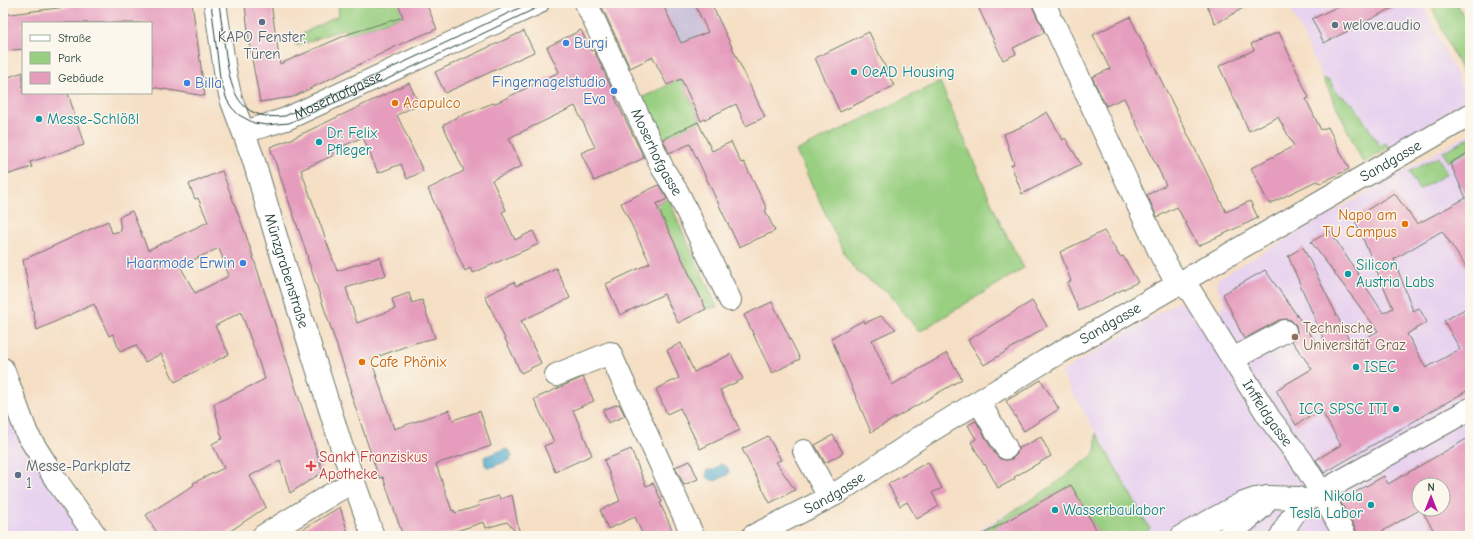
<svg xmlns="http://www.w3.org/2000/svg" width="1473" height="539" font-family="'Comic Neue',sans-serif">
  <rect width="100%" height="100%" fill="#fbf7ec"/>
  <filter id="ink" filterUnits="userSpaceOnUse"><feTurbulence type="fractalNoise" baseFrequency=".025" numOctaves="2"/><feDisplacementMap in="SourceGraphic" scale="8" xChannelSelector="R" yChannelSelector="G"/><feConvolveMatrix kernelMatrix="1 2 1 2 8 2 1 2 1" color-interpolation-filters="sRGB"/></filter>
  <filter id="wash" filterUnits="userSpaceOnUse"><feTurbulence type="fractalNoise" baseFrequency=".012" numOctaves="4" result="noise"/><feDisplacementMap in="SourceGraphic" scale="16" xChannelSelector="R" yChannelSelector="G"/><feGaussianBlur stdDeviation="0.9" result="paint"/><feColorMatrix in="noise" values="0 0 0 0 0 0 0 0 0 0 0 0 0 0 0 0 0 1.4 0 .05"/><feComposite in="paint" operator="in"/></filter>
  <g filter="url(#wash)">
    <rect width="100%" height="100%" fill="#f5dfc5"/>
    <!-- built -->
    <path fill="#e7d2ef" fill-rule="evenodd" d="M1292,3h130l47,98 -106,62 -73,-155z
      M1470,133v403h-503l143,-79 -49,-85 117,-70 9,2 10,18 29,-16 -8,-18 -1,-8 7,-5zM1419,485h24v24h-24z
      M3,394l80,142h-80z"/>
    <!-- industrial -->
    <path fill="#c8bfd8" d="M645,3h66l11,22 -54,26z"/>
    <!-- green -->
    <path fill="#99cf81" stroke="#5c865a" d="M338,3h60l5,13 -57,19 -3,-6 -46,17 -5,-7 47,-24z
      M1430,3h27l13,27v59z
      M1323,78l7,3 6,11 18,13 26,41 6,-3 3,4 -26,16z
      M681,79l20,42 -40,19 -20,-42z
      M940,82l61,143 23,43 -105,64 -31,-40 -32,-21 -10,-14 -50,-106z
      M1470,137v12l-22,13 -5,-10z
      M1438,157l9,17 -28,16 -10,-18z
      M669,198l9,24 39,85 -11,2 -47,-98 -28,13 1,-9z
      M1096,433l54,96 -4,3 2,4h-48l-29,-51 -91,51h-8l18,-10 61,-39 42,-32 3,-8z"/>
    <!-- water -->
    <path fill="#4ca7ca" stroke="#36727f" d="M505,449l5,2 2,5 -2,4 -21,8 -4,-3 -1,-8z
      M720,464l7,3 2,5 -2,3 -12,6 -6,-2 -3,-3 1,-6h7z"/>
    <g id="blocks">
      <!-- building -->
      <path fill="#e59cbd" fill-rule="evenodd" d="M97,3h95l13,93 -54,-9v-64h-128v26l-20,2v-36z
        M257,3h14l9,61 71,-31 52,-16 -5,-14h28l11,26 -30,12 -114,56 -33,5 -10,-54 -5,-43z
        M611,3h51l19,40 27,-11 -14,-29h17l54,114 -19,9 -10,-22 -35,17 -20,-42 -14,6 -14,-28 -23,11 -28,-61z
        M992,3h40l1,5 5,11 4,5 2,9 -31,15 3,6 -13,6 -24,-51z
        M1206,3h46l-37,21z
        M1345,3h57l-78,40 -12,-24z
        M1130,17l96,195 24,-11 8,17 -60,28 -21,-39 -20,10 -10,-22 19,-10 -42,-87 -18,8 -14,-29 18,-8 -17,-34z
        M581,30l10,21 3,-1 22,48h-1l29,60 -50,23 -13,-28 14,-6 -20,-41 -66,32 13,28 -30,14 14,30 -4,2 13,28 18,-9 6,13 -66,29 -3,-5 -5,3 -37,-82 36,-18 -21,-46 12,-7 38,-15 1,1 65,-32 -12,-25z
        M524,31l10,21 -89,41 -10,-21z
        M869,32l25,54 -54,26 -25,-54z
        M1279,32l30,66 -3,1 15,31 7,-3 21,42 -28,14 -5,-2 -47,23 -18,-36 43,-22 -16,-29 -29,14 -30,-65 35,-16 -3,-6z
        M23,72v21h45l16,52 -54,17 2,5 -29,9v-97z
        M409,83l10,21 -22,11 26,56 -16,8 -6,-15 -23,9 -15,-36 -31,14 2,4 -33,15 36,101 43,-14 6,18 -40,13 11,35 38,-14 -3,-10 17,-6 3,10 10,-3 5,15 8,23 -20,5 -44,16 23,70 55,-19 4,10 27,-9 11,35 -55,18 16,47 2,-1 1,3 24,-7 -1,-4 21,-6 1,3 12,-4 8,41h-1l-12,-14 -21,6 -2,-6 -43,14h-38l-20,-59 -4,1 -29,-87h2l-45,-134h1l-38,-110 19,-7z
        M1047,112l16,28 2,-2 16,26 -59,30 -11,-29 3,-1 -10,-30 22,-9z
        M698,122l14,29 19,-9 10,21 3,-1 23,47 -2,1 10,21 -36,16 -49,-103 -21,9 -6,-14z
        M1470,152v121l-28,-42 -48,28 19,52 6,-3 8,14 -20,12 19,34 34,-19 -16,-28 26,-15v83l-146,84 -8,-13 25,-15 -20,-35 -25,15 -20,-35 36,-21 -20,-28 4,-4 1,-5 -1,-7 -5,-5 -5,-1 -7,1 -35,19 -21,-45 42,-24 55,78 6,-3 -38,-89 15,-9 49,99 26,-15 -67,-89 19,-11 53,82 10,-5 -39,-90 40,-25 23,31 49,-26 -16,-35z
        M222,171l24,64 77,237 -33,21 -10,-33 -30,16 16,31 -43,29h-64l-13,-21 48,-30 -1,-2 31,-15 -12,-24 11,-6 -2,-3 -7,-31 51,-25 -24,-67 -26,14 14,28 -54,28 -14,-28 -16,8 -9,-17 -16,7 -7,-18 -4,2 -15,-32 -57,26 -14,-70 85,-39 4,12 9,-2 -2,-14 13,-6 16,39 60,-28 -10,-24 -3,1 -6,-15zM219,248l10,28 -34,17 -15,-27z
        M659,185l8,14 -11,5 50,105 -28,14 -14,-29 -44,21 -14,-31 44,-21 -29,-60z
        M1104,231l16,26 3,-1 15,26 -59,29 -12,-28 4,-2 -11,-29z
        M556,268l14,30 -49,23 20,42 -20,10 -36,-77 29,-14 2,4z
        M1032,301l15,25 -63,39 -16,-25z
        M772,302l28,57 -28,14 -28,-58z
        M881,316l15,13 -24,11 20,45 55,-32 15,26 -91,53 -40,-94 33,-18 1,3z
        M681,343l13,29 37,-18 12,25 -23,11 20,40 -40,19 -20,-41 -13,6 -11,-25 23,-11 -12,-28z
        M583,377l11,24 -21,9 19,45 -37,17 -11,-26 10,-4 -20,-43z
        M1041,380l18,29 -35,22 -18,-30z
        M619,404l6,12 -17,7 -5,-13z
        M976,421l19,33 5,5 6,1 6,-1 5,-5 1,-5 23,-12 10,19 -37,21 1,2 -17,9 -13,-24 -1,1 -13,-23 5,-3 -8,-14z
        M833,435l10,18 -18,10 -10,-18z
        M768,436l13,24 -5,2 19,28 -25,13 -28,-54z
        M1470,437v99h-33l-16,-27 -47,27h-17l-1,-6 -16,-29 44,-25 4,8zM1419,485h24v24h-24z
        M631,449l15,37 7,-3 9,19 -2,1 15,33h-32l-8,-19 -27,12 -8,-19 20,-9 -16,-41z
        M690,461l8,18 -14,6 -9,-18z
        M928,462l14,26 -10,5 7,13 -22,13 -10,-17 -7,4 -12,-22z
        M1071,485l29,51h-120z
        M340,507l9,29h-56l20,-13z"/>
    </g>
  </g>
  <g filter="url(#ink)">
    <use href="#blocks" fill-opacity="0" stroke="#6a7667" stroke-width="1"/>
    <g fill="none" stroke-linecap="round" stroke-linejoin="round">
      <!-- minor casing -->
      <g stroke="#6a7667" stroke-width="24">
        <g id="minor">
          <path id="s1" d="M586,3l77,166 15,24 52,107"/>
          <path d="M1044,3l5,11"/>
          <path id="s2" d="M1054,24l108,233 11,19 18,16 79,127 32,42 19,31c-23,13 -28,21 -40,44"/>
          <path id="s3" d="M244,132l42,-13 252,-116"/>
          <path d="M1233,359l52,-28"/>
          <path d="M3,369l24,65 29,46 40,56"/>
          <path d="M556,375l54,-22 83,183"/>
          <path d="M979,402l27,46"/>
          <path d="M804,451l25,46"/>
          <path id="s4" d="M753,536l81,-41 85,-57 126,-77 425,-246"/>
          <path d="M1182,536l59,-32 14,-5 13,-2 30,1 7,4"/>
          <path d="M1228,536l34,-29 6,-10"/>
          <path d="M1345,536l-24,-44 149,-83"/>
        </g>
      </g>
      <!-- major casing -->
      <g stroke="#6a7667" stroke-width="24">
        <g id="major">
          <path id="s5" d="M215,3l11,74 5,22 22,59 27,92 63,201 30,85"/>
          <path d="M263,536l72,-44 19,-10"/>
        </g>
      </g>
      <!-- minor -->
      <use href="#minor" stroke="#fff" stroke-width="22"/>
      <!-- major -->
      <use href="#major" stroke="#fff" stroke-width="22"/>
      <!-- tram -->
      <path stroke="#1f3d34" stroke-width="1" d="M211,3l9,75 7,22 5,8 7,7 15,8 12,2 23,-2 90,-40 168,-80
        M219,3c2,15 4,31 6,46 5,38 11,73 60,67l126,-57 119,-56"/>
    </g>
  </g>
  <!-- markers -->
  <g fill="#5c6f8a" stroke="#fbf7ec" stroke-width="1.5">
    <circle cx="262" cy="22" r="4"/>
    <circle cx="1335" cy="25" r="4"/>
    <circle cx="18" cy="475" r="4"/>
  </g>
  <g fill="#3f7fe0" stroke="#fbf7ec" stroke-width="1.5">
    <circle cx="566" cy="43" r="4"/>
    <circle cx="187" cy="83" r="4"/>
    <circle cx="614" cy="91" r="4"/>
    <circle cx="243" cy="263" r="4"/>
  </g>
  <g fill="#0f9aa8" stroke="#fbf7ec" stroke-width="1.5">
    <circle cx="854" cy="72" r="4"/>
    <circle cx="39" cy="119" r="4"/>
    <circle cx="319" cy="142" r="4"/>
    <circle cx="1348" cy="274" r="4"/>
    <circle cx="1356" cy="367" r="4"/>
    <circle cx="1396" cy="409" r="4"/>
    <circle cx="1371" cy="505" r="4"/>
    <circle cx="1055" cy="510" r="4"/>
  </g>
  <g fill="#e8710a" stroke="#fbf7ec" stroke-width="1.5">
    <circle cx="395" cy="103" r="4"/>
    <circle cx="1405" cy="224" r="4"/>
    <circle cx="362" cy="362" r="4"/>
  </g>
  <circle fill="#8d6e63" stroke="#fbf7ec" stroke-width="1.5" cx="1295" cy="337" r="4"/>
  <path fill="#e0444e" stroke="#fbf7ec" stroke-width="1.5" d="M309 460h4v4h4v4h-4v4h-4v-4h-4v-4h4z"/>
  <g text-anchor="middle" stroke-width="3" stroke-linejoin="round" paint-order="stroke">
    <!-- service labels -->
    <g font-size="15" fill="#4e5e75" stroke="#fbf7ec" text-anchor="start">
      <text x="1343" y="30">welove.audio</text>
      <text x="262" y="42" text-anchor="middle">KAPO Fenster,<tspan x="262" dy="17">Türen</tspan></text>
      <text x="26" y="471">Messe-Parkplatz<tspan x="26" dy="17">1</tspan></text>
    </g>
    <!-- shop labels -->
    <g font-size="15" fill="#366cbe" stroke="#fbf7ec" text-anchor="start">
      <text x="574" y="48">Burgi</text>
      <text x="606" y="87" text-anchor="end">Fingernagelstudio<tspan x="606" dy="17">Eva</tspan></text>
      <text x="195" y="88">Billa</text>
      <text x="235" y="268" text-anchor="end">Haarmode Erwin</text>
    </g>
    <!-- culture labels -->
    <g font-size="15" fill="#0d838f" stroke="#fbf7ec" text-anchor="start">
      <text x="862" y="77">OeAD Housing</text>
      <text x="47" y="124">Messe-Schlößl</text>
      <text x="327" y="138">Dr. Felix<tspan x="327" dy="17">Pfleger</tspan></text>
      <text x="1356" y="270">Silicon<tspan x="1356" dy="17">Austria Labs</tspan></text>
      <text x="1364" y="372">ISEC</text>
      <text x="1388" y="414" text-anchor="end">ICG SPSC ITI</text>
      <text x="1363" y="501" text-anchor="end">Nikola<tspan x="1363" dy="17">Tesla Labor</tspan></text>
      <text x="1063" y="515">Wasserbaulabor</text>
    </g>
    <!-- street labels -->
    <g font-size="15" fill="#1f3d34" stroke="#fbf7ec">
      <text dy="5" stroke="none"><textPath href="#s3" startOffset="101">Moserhofgasse</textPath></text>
      <text dy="5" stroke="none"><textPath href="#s1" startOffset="165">Moserhofgasse</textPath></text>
      <text dy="5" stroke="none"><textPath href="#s4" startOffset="740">Sandgasse</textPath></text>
      <text dy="5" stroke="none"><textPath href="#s5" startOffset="278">Münzgrabenstraße</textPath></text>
      <text dy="5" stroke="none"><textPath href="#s4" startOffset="416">Sandgasse</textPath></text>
      <text dy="5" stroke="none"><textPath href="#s2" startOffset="446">Inffeldgasse</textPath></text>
      <text dy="5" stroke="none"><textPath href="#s4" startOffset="92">Sandgasse</textPath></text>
    </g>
    <!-- food labels -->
    <g font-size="15" fill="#c56008" stroke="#fbf7ec" text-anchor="start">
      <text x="403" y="108">Acapulco</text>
      <text x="1397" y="220" text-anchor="end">Napo am<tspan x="1397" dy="17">TU Campus</tspan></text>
      <text x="370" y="367">Cafe Phönix</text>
    </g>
    <!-- education labels -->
    <g font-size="15" fill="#785e54" stroke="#fbf7ec" text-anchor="start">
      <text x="1303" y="333">Technische<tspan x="1303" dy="17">Universität Graz</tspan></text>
    </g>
    <!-- health labels -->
    <g font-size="15" fill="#be3a42" stroke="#fbf7ec" text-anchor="start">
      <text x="319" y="462">Sankt Franziskus<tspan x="319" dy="17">Apotheke</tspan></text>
    </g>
  </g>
  <!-- margin -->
  <rect width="1473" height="539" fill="none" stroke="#fbf7ec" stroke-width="16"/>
  <!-- legend -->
  <rect x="22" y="22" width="130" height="72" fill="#fbf7ec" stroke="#a3ada2"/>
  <rect x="30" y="35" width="20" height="6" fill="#ffffff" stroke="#a3ada2"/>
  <text x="58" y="42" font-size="12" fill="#1f3d34">Straße</text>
  <rect x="30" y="52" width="20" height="12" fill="#99cf81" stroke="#a3ada2"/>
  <text x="58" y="62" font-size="12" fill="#1f3d34">Park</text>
  <rect x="30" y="72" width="20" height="12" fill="#e59cbd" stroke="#a3ada2"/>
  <text x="58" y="82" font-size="12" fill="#1f3d34">Gebäude</text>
  <!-- north arrow -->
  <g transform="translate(1431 497)"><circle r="19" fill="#fbf7ec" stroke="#a3ada2"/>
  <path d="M0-3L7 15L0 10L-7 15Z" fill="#b5179e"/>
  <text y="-6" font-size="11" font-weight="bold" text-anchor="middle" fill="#1f3d34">N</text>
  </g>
</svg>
